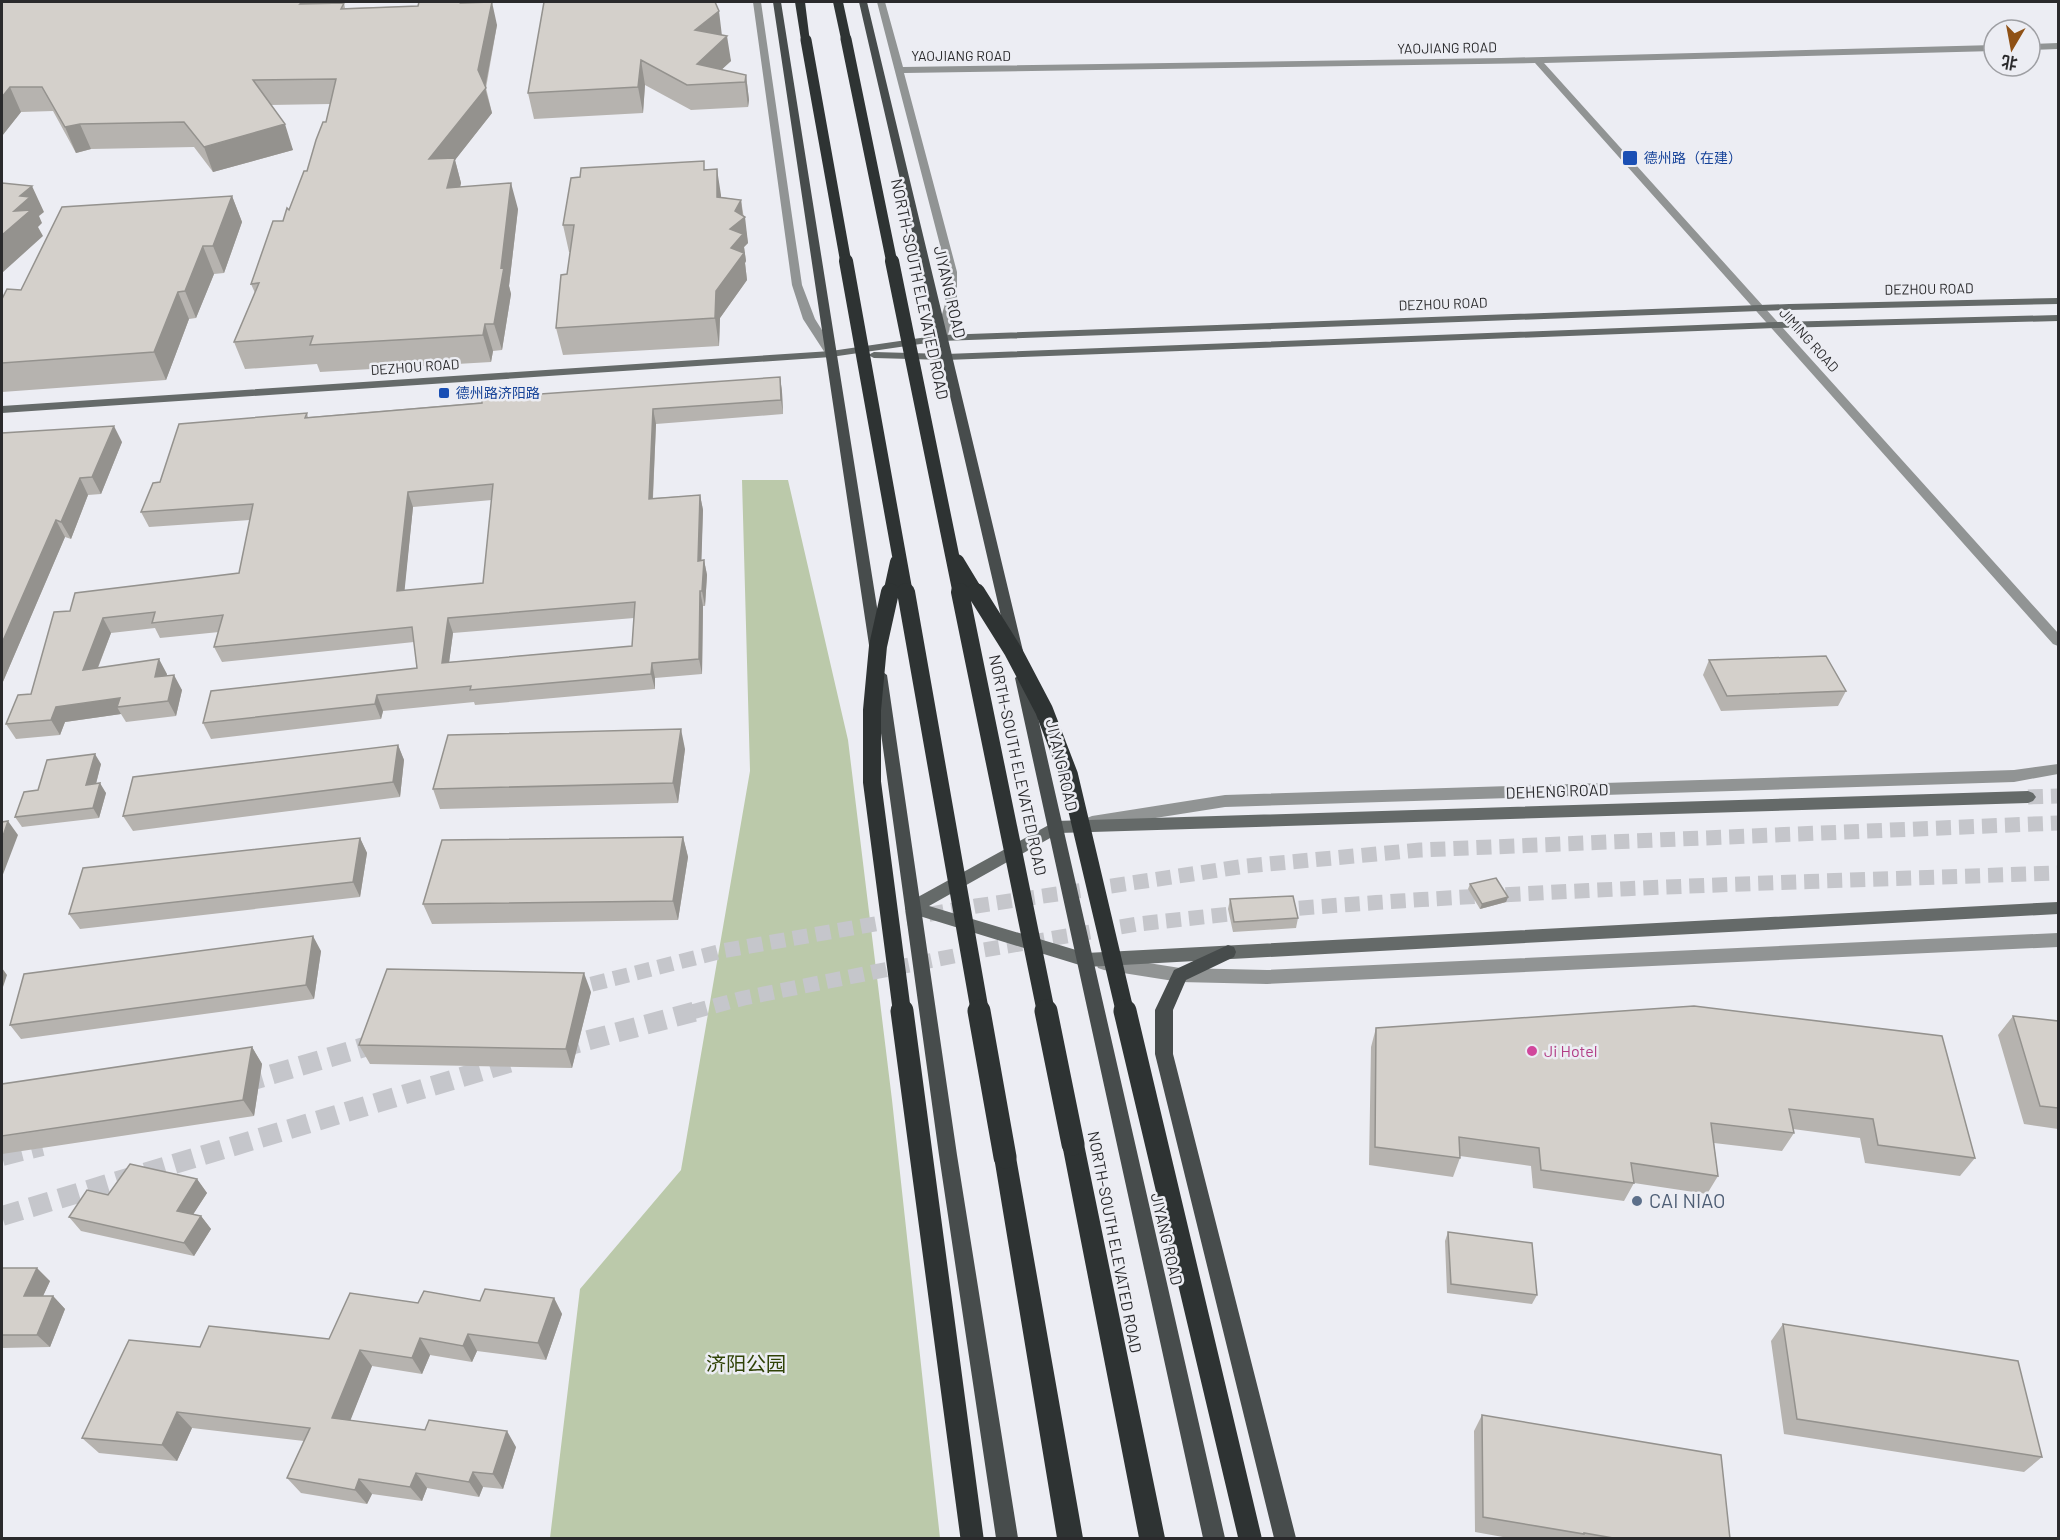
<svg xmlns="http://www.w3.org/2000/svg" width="2060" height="1540" font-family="Barlow,'Noto Sans SC',sans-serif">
  <rect width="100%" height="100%" fill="#ecedf3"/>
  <!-- green -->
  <path fill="#bbc9aa" d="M742,480h46l60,260 44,360 48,438h-390l30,-249 101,-119 69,-399z"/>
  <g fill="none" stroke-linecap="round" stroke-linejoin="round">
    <!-- secondary-tunnel-far1 -->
    <path stroke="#c5c6cb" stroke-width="15" stroke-dasharray="15 8" stroke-linecap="butt" d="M2028,797l30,-1
      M1276,910c260,-21 521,-28 782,-37
      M569,990l153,-39 254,-45 270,-40 174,-16 638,-27
      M692,1012l52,-14 240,-48 154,-26 111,-12"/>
    <!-- secondary-tunnel -->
    <path stroke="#c5c6cb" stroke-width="20" stroke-dasharray="20 10" stroke-linecap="butt" d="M559,1048l138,-37
      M243,1083l138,-41
      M2,1156l40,-10
      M2,1216l513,-155"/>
    <!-- street -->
    <path fill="#919494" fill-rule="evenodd" d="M753,2h8l41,283 13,34 22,35 -6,3 -4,-1 -24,-37 -11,-34z
      M877,2h8l18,65 598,-9 493,-13v6l-450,12 514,570v13l-5,-2 -518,-581 -631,10 53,199v32l-10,34 -6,3 -4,-1 -2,-2 10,-34 2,-32z
      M2058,43v6l-28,1v-6z
      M2058,764v10l-44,8 -789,25 -133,21 -5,-2 -3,-4 3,-4 5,-2 133,-21 789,-25z
      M2058,933v14l-791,37 -87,-2 -76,-12 -6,-2 -2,-5 2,-5 6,-2 76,12 87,2z"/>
    <!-- secondary -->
    <path fill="#656a69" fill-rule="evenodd" d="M2058,298v6l-269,6 -848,31 -110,16 -829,56v-7l829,-55 110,-16 848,-31z
      M2058,315v6l-283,7 -829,32 -72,-2 -6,-3 6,-3 72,2 829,-32z
      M2028,791l5,2 3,4 -3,4 -5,2 -969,30 -130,73 157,47 972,-51v12l-972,53 -173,-53 -6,-1 -2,-5 2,-5 149,-82z"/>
    <!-- primary -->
    <path fill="#474c4c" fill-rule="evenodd" d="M773,2h8l102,643 -7,5 -7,-5z
      M859,2h8l156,649 -7,5 -7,-5z
      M880,670l7,5 70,480 61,383h-22l-57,-383 -66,-480z
      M1022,673l7,5 196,860h-22l-188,-860z
      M1228,945l6,2 2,5 -2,5 -48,23 -13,30v44l123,484h-22l-119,-484v-44l19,-40z"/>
    <!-- highway -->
    <path fill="#2e3333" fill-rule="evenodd" d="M795,2h10l5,40 -9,-2z
      M833,2h10l8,37 -1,2 -9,-2z
      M1073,1134l8,3 3,7 81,394h-26l-77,-394 3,-7z
      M1005,1147l8,3 3,7 67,381h-26l-63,-381 3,-7z"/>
    <!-- highway-bridge-far3 -->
    <path stroke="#2e3333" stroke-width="11" d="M846,39l46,224
      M806,40l40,223"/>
    <!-- highway-bridge-far2 -->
    <path stroke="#2e3333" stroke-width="14" d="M846,261l60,333
      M892,261l68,333
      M957,561l20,33
      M890,594l7,-32"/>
    <!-- highway-bridge-far1 -->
    <path stroke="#2e3333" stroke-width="18" d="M890,592l-12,54 -6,64v72l30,230
      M906,592l74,420
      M960,592l86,420
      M976,592l37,59 31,59 25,65 56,237"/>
    <!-- highway-bridge -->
    <path stroke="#2e3333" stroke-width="23" d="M902,1011l70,527
      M979,1011l26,146
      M1046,1011l27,133
      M1125,1011l125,527"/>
  </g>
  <!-- wall -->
  <path fill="#b6b3af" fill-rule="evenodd" d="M2,2l322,1 -1,1 21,-1 1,5 73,-2 47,-3 32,22 -11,63 6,25 -37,47 6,23 -1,4 58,22 -9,77 2,8 -9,56 -9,1 -2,11 -171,10 -3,-8 -72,5 -11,-27 21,-49 -4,-9 32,-63 6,-11 18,-39 19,-49 4,-18 -60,1 23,45 -80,22 -19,-25 -103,2 -15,4 -23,-42 -32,1 -19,24z
    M722,35l9,26 -10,9 25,5 3,25 -1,7 -57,3 -46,-25 -2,28 -109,6 -6,-26z
    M706,169l15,28 20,3 7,43 -4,4 2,14 -1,2 2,17 -27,38 -1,28 -156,9 -7,-27 11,-54 3,-22h-1l-6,-27z
    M232,196l10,26 -18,51 -10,1 -18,44 -7,1 -23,61 -164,12v-93z
    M780,377l2,15 1,22 -127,10 -3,74 47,-3 3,15 -2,50h3l3,15 -2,31h-2l-1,68 -47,4v11l-180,16 -1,-3 -91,9 -2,8 -170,20 -8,-16 214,-55 -3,-26 -192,20 -8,-15 5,-15 -59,6 -5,-10 -44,5 -13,35 69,6 -1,2 16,14 -6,26 -50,6 -5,-8 -56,8 -5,13 -44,4 -10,-15 25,-30 39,-83 169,-38 11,-53 -101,7 -8,-15 19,-30 147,-69 1,4zM492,500l-9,83 -79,8 9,-84zM634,618l-2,28 -183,16 4,-29z
    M2,433l120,9 -21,52 -13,1 -17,44 -6,-2 -63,147z
    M1709,660l137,31 -8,15 -117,5 -18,-36z
    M398,745l6,15 -4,37 -267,34 -10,-15z
    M685,749l-7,54 -238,6 -7,-20z
    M101,764l-5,20 10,9 -7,25 -77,9 -7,-10 23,-27z
    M683,837l5,20 -10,63 -246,4 -9,-20z
    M360,838l7,15 -7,44 -280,32 -11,-15z
    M1470,884l38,13 -2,5 -26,7 -12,-20z
    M1230,899l68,19 -2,10 -63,4 -5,-23z
    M321,951l-7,48 -293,40 -11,-14z
    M591,992l-19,76 -202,-4 -11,-19z
    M1694,1006l281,152 -15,18 -95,-13 -5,-25 -67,-9 1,4 -12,18 -68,-8 4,33 -11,18 -73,-11 -10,18 -91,-13 -2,-22 -71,-10v2l-7,19 -84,-12 2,-118 5,-19z
    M2013,1016l45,5v108l-34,-5 -26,-89z
    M252,1047l10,17 -8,52 -252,38v-70z
    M197,1179l10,14 -14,21 8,2 10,13 -17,27 -113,-25 -12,-14 39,-22z
    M1448,1232l89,63 -5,9 -85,-11 -2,-52z
    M2,1268l48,13 -7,15h10l12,13 -15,38 -48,1z
    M554,1298l8,16 -16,46 -69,-9 -5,11 -42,-7 -8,19 -50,-8 -22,54 166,27 -13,42 -20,-2 -4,10 -52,-9 -5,13 -50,-7 -5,10 -66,-11 -14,-15 17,-37 -112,-13 -15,33 -78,-8 -17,-15 118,-91 129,-8 89,-36z
    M1783,1324l259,133 -18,15 -240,-38 -13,-93z
    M1482,1415l248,124h-216l-39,-7 -1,-101z"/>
  <!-- shaded-wall -->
  <path fill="#94928e" d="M302,2h22v1l-16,25 -8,-24z
    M492,2l5,23 -12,63 7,25 -37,47 6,23 -7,30 -25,-54 49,-89z
    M719,11l3,25 -27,-6z
    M727,36l4,25 -25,23 -9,-20z
    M641,60l4,25 -2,28 -5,-26z
    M746,75l3,25 -1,7 -3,-25z
    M10,87l11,25 -19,24v-39z
    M80,124l11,25 -15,4 -11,-26z
    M285,124l8,26 -80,22 -9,-25z
    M717,169l4,26v29l-4,-27z
    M511,183l7,26 -9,77 2,8 -9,56 -8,-26z
    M32,186l12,26 -5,4 3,7 -4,4 5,9 -41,37v-38l18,-39z
    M232,196l10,26 -18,51 -11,-27z
    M741,200l2,18 2,-1 3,26 -4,4 2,14 -1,2 2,17 -27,38 -1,28 -4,-28 1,-27 15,-43 -1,-19 5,-18z
    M203,246l11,28 -18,44 -11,-27z
    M178,292l11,27 -23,61 -12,-28z
    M485,324l8,27 -2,11 -8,-27z
    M780,377l2,15 1,22 -2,-14z
    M653,409l3,15 -4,90 -3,-15z
    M114,426l8,16 -21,52 -9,-17z
    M80,478l8,17 -17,44 -10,-17z
    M408,492l5,15 -10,99 -6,-15z
    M700,495l3,15 -2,66 -3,-15z
    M56,520l9,17 -63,147v-41z
    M704,560l3,15 -2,31 -3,-15z
    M700,591l3,15 -1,68 -3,-15z
    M103,618l8,15 -20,52 -8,-15z
    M448,618l5,15 -6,45 -5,-15z
    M159,659l8,15 -4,18 -8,-15z
    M652,663l3,15v11l-4,-15z
    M174,675l8,15 -6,26 -8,-15z
    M377,695l6,16 -2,8 -6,-15z
    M120,698l-3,9 4,7 -56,8 -5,13 -9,-15 5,-13z
    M681,729l4,20 -7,54 -5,-20z
    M398,745l6,15 -4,37 -7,-15z
    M95,754l6,10 -8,31 -7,-10z
    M100,783l6,10 -7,25 -6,-10z
    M8,821l10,14 -16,42v-38z
    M683,837l5,20 -10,63 -5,-19z
    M360,838l7,15 -7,44 -7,-15z
    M1508,897l-2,5 -26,7 2,-5z
    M313,936l8,15 -7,48 -8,-14z
    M2,968l5,7 -5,15z
    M584,973l7,19 -19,76 -6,-19z
    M252,1047l10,17 -8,52 -11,-16z
    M197,1179l10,14 -20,31 -10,-13z
    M201,1216l10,13 -17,27 -10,-13z
    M37,1268l13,13 -13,28 -13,-13z
    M53,1296l12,13 -15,38 -13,-12z
    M554,1298l8,16 -16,46 -8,-17z
    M468,1334l9,17 -5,11 -9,-16z
    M420,1338l10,17 -8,19 -10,-16z
    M360,1350l12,16 -27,68 -13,-16z
    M177,1412l15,16 -15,33 -15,-16z
    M507,1431l9,16 -13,42 -10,-15z
    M473,1472l10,15 -4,10 -10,-15z
    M416,1473l11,15 -5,13 -12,-14z
    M359,1479l13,15 -5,10 -12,-14z"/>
  <!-- building -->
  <path fill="#d4d0cb" stroke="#94928e" stroke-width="1.5" fill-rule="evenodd" d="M2,2h300l-2,2 44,-1 -3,6 77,-3 1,-4h43l-1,1 31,-1 -14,68 8,18 -57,71 26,-1 -8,30 64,-5 -10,85 3,-1 -10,57h-9l-2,11 -173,10 3,-9 -79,6 25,-59 -8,1 22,-63h10l4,-13 2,2 15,-39h3l9,-31 7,-18h3l10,-43 -83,1 32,44 -81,23 -20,-25 -104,2 -15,3 -23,-40h-32l-8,10z
    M544,2h171l4,9 -24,19 32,6 -30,28 49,11 -1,7 -58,3 -46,-25 -3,27 -110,6z
    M704,161v9l13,-1v28l24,3 -6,11 10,6 -15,12 13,5 -12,14 13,5 -28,38 -1,27 -159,10 5,-53 6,-1 7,-49h-11l8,-47 9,-1 1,-9z
    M2,183l30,3 -12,10 10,1 -16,14 17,-1 -29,25z
    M232,196l-19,50h-10l-18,45 -7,1 -24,60 -152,11v-64l5,-10 14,1 41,-83z
    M780,377l1,23 -128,9 -4,90 51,-4 -2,66 6,-1 -2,31h-2l-1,68 -47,4 -1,11 -181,16 1,-4 -94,9 -2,9 -172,19 8,-32 206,-23 -5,-41 -198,20 9,-32 -71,8 3,-11 -52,6 -20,52 76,-11 -4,18 19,-2 -6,26 -51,6 3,-9 -64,9 -5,13 -45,4 12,-29 13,-1 23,-82 16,-1 5,-18 164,-20 14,-69 -112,8 12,-29 7,-1 19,-58 128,-11 -2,5 177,-15v-5zM493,484l-10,99 -86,8 11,-99zM635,602l-3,44 -190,17 6,-45z
    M114,426l-22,51 -12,1 -19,44 -5,-2 -54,123v-210z
    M1826,656l20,35 -119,5 -18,-36z
    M681,729l-8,54 -240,6 15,-54z
    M398,745l-5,37 -270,34 10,-39z
    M95,754l-9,31 14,-2 -7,25 -78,9 9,-25 14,-2 9,-30z
    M8,821l-6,18v-17z
    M683,837l-10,64 -250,3 19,-64z
    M360,838l-7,44 -284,32 14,-46z
    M1496,878l12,19 -26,7 -12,-20z
    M1293,896l5,22 -64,4 -4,-23z
    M313,936l-7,49 -296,40 14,-51z
    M387,969l197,4 -18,76 -207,-4z
    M1694,1006l248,30 33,122 -97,-13 -5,-26 -84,-10 5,24 -83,-10 7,53 -87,-13 3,20 -93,-13 -2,-22 -80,-11 1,21 -85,-11 1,-119z
    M2013,1016l45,5v87l-18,-2z
    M252,1047l-9,53 -241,36v-52z
    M130,1164l67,15 -20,32 24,5 -17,27 -115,-26 18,-27 21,5z
    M1448,1232l84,11 5,52 -86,-11z
    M2,1268h35l-13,28h29l-16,39h-35z
    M485,1289l69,9 -16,45 -70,-9 -5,12 -43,-8 -8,20 -52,-8 -28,68 93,12 4,-10 78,11 -14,43 -20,-2 -4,10 -53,-9 -6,14 -51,-8 -4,11 -68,-12 23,-50 -133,-16 -15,33 -80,-7 47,-98 71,7 9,-21 120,13 21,-46 68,10 6,-12 56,10z
    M1783,1324l235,37 24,96 -245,-38z
    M1482,1415l239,40 9,84h-111l-35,-6v1l-101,-17z"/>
  <!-- markers -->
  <g fill="#1a4fb4" stroke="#ecedf3" stroke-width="2">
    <rect x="1622" y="150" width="16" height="16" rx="3"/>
    <rect x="438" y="387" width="12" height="12" rx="3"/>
  </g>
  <circle fill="#d1479c" stroke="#ecedf3" stroke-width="2" cx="1532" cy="1051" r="6"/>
  <circle fill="#5c6f8a" stroke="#ecedf3" stroke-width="2" cx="1637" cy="1201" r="6"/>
  <g text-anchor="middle" stroke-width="5" stroke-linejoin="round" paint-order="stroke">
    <!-- far-street labels -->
    <g font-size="14" fill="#2a2a2c" stroke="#ecedf3">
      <text transform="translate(1447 48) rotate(-1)" y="5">YAOJIANG ROAD</text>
      <text x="961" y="61">YAOJIANG ROAD</text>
      <text transform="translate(1929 289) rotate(-1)" y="5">DEZHOU ROAD</text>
      <text transform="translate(1443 304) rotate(-2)" y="5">DEZHOU ROAD</text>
      <text transform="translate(1809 340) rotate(48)" y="5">JIMING ROAD</text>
      <text transform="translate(415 367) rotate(-4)" y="5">DEZHOU ROAD</text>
    </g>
    <!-- far-transit labels -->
    <g font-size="14" fill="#164399" stroke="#ecedf3" text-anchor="start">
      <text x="1644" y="163">德州路（在建）</text>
      <text x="456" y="398">德州路济阳路</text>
    </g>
    <!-- street labels -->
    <g font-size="16" fill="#2a2a2c" stroke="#ecedf3">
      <text transform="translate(920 289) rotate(78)" y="6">NORTH-SOUTH ELEVATED ROAD</text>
      <text transform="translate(950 292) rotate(77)" y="6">JIYANG ROAD</text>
      <text transform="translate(1018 765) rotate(78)" y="6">NORTH-SOUTH ELEVATED ROAD</text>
      <text transform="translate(1062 765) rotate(77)" y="6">JIYANG ROAD</text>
      <text transform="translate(1557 791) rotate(-2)" y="6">DEHENG ROAD</text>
      <text transform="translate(1167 1239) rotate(77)" y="6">JIYANG ROAD</text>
      <text transform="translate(1115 1242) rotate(79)" y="6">NORTH-SOUTH ELEVATED ROAD</text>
    </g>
    <!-- hotel labels -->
    <g font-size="16" fill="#b23c85" stroke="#ecedf3" text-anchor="start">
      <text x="1544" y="1057">Ji Hotel</text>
    </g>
    <!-- near-service labels -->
    <g font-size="20" fill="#4e5e75" stroke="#ecedf3" text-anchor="start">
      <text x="1649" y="1208">CAI NIAO</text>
    </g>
    <!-- near-park labels -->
    <g font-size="20" fill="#304307" stroke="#ecedf3">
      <text x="746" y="1371">济阳公园</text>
    </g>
  </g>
  <!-- border -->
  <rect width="2060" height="1540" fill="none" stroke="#2a2a2c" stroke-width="6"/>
  <!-- north arrow -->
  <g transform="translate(2012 48) rotate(190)"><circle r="28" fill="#ecedf3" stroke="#9e9fa3" stroke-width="1.5"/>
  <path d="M0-4.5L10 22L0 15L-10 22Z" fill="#8f5115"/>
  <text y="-9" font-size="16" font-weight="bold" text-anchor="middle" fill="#2a2a2c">北</text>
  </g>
</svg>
